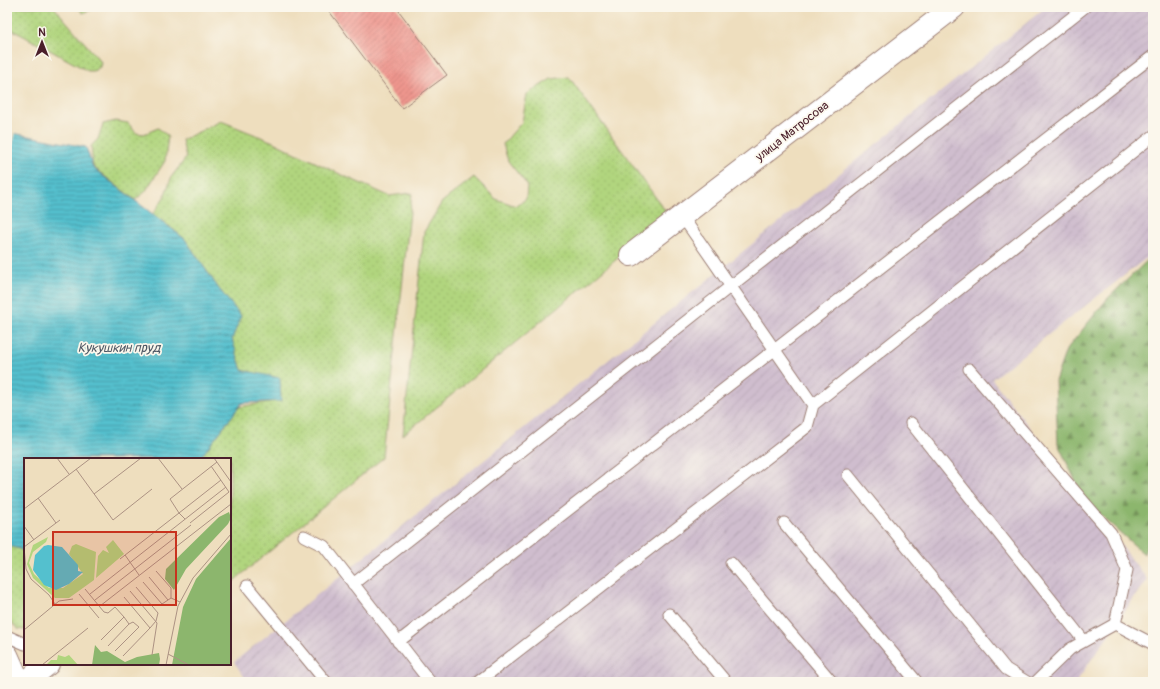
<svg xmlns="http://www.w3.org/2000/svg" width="1160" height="689" font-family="Pangolin,sans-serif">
  <defs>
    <pattern id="industrial-furrows" width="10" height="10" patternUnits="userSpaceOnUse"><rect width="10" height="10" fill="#cfbdce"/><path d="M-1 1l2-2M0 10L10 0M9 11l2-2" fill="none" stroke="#b3a2b1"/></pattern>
    <pattern id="grass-dots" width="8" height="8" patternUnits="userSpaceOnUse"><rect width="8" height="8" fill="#b1d57e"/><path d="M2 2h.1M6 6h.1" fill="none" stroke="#9ab66d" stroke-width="1.8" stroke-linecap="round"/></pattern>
    <pattern id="forest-firs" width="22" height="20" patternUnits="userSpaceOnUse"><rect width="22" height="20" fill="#8cb66d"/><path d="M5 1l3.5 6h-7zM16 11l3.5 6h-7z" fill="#74935a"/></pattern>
    <pattern id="water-rules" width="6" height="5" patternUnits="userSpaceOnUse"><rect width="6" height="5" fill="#54c0ce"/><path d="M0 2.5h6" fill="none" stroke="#489ba7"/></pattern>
    <pattern id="building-hatch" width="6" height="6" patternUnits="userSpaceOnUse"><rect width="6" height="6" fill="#ef968e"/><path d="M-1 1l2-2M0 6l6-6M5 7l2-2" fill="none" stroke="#c47a74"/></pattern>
  </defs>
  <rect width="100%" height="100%" fill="#fbf7ec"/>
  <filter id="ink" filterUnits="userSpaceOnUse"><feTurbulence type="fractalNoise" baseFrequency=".025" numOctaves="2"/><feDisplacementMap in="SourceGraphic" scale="8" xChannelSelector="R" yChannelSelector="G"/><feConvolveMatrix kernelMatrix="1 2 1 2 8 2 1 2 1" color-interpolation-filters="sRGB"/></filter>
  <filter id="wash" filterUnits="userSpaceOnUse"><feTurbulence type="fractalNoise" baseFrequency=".012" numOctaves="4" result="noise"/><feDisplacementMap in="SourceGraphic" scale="16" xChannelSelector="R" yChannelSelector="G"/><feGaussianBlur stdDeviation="0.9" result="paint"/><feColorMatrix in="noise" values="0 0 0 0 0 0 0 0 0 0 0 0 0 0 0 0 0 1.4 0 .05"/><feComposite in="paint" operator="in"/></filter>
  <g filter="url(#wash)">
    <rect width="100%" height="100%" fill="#eedebe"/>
    <!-- industrial -->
    <path fill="url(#industrial-furrows)" d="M1046,7h107v246l-161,126 155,200 -71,103h-828l-14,-20z"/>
    <!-- grass -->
    <path fill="url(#grass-dots)" stroke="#7e7a54" d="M7,7h47l47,55 -1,5 -6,4h-6l-81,-44z
      M569,77l100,139 -266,219 21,-203 18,-30 32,-25 22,22 20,7 10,-7 1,-14 -19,-24 -5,-17 19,-22 5,-28 24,-15z
      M116,121l12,2 8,10 8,1 14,-6 10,8 -3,25 -20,31 -10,8 -42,-33 -2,-21 7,-7 5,-15z
      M221,121l50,20 73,35 45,20 23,-3c-9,88 -19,176 -28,264l-154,127v-125h-32l6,-6 35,-46 42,-7 -39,-30 -11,-31 10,-23 -22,-27 -34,-50 -32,-25 11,-17 8,-21 14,-18 -4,-18z
      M7,545l18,6v79l-7,-1 -11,-10z"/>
    <!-- forest -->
    <path fill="url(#forest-firs)" stroke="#6b6a4c" d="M1153,255v275l-9,24 -59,-53 -27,-57 -3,-63 11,-31 42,-52z"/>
    <!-- park -->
    <path fill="#b1d57e" stroke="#7e7a54" d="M77,7h22l-16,6z"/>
    <!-- water -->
    <path fill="url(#water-rules)" stroke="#4f707c" d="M7,132l79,15 7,21 92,71 34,50 22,27 -9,23 10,31 38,8 1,23 -39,2 -38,50 -6,6h-173v92l-18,-6z"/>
    <!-- pier -->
    <path fill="#eedebe" d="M7,130l9,2 -4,15 -5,-1z"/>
    <g id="blocks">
      <!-- building -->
      <path fill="url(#building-hatch)" d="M326,7h70l51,68 -45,33z"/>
    </g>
  </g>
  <g filter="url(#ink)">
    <use href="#blocks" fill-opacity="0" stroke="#9c7e74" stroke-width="1"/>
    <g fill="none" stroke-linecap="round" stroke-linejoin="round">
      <!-- service casing -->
      <g stroke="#9c7e74" stroke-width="13">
        <path id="service" d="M682,216l131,189
          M969,369l142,164 16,37 -12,54
          M911,423l173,218
          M848,475l158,194 21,13
          M784,523l133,159
          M304,536l20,10 106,136
          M731,563l101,119
          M353,584l732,-577
          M247,586l79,96
          M669,614l57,68
          M7,636l18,8
          M398,642l755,-586
          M478,682l329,-255 6,-22 340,-269
          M1036,682l34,-33 45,-25 38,20"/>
      </g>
      <!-- minor casing -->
      <g stroke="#9c7e74" stroke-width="24">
        <path id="minor" d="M631,255l323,-248
          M7,655l12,27
          M26,682l22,-18"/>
      </g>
      <!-- service -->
      <use href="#service" stroke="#fff" stroke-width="11"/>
      <!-- minor -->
      <use href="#minor" stroke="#fff" stroke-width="22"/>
    </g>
  </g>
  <g text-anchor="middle" stroke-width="3.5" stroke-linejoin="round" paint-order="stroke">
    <!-- street labels -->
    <g font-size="12" fill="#4a1f2b" stroke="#fbf7ec">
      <text transform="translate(792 131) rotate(-38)" y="4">улица Матросова</text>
    </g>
    <!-- water labels -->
    <g font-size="13" font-style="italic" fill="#4e5764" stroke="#fbf7ec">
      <text x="119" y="352">Кукушкин пруд</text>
    </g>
  </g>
  <!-- overview -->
  <g transform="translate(24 458)">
    <rect width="207" height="207" fill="#eedebe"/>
    <path d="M24,79l-2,5 -13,10 -4,11 5,11 15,14h14l20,-14 -14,-20 3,-8 4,-2 20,8 -2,28 -25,18h-14l-22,-20 -6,-14 6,-19zM89,82l11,14 -28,24 2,-22 5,-6 6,3 -3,-6zM34,197l7,2 4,-2 9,10h-32l5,-5h6z" fill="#b1d57e"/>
    <path d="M205,54l2,6 -3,6 -42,45 -12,21 -9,-11 1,-10 53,-52zM207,80v127h-59l11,-58 13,-28zM71,187l6,7 6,-1 18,11 12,-5 22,-4 1,6 -1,6h-67z" fill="#8cb66d"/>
    <path d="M24,87l14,2 16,18v6l5,1 -14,12 -13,6 -12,-5 -11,-15 2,-15 9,-9z" fill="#54c0ce"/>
    <path fill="none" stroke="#ac9283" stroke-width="1" d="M33,0l12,16M134,0l24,31M190,0l17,24M52,11l37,51 39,-31M70,36l47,-36M14,40l18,25M0,51l67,-51M161,61l-6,-6 42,-33M166,65l39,-31 -18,-26M0,68l10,14M0,89l2,22 5,10 18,16 6,9M0,89l36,-27M101,97l14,20M96,101l59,-46 -9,-14 47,-37M132,113l15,17v10M125,119l19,23M119,124l19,22 9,-6 9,4M112,129l22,26 -2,8 -6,7M61,131l19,23 4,1 7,-6 9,10 -23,23M106,133l27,32 -5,32M55,136l20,24M66,136l136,-107M71,142l96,-75M76,148l131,-102M0,172l35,-29 14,-2M84,188l21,-22 -5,-7M91,193l24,-24 -6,-5 -4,2M144,196l21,11M99,198l27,-28 -26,-31M18,207l46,-37M142,207l12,-59 15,-28 38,-44"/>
    <path fill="#c8321e" fill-opacity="0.15" stroke="#c8321e" stroke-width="2" d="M29,74h123v73h-123z"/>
    <rect width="207" height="207" fill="none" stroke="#4a1f2b" stroke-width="2"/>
  </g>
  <!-- margin -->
  <rect width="1160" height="689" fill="none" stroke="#fbf7ec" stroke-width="24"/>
  <!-- north arrow -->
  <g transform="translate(42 42)" stroke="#fbf7ec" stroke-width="3" paint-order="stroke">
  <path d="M0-3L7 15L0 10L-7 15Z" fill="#4a1f2b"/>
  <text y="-6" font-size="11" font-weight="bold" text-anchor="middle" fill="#4a1f2b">N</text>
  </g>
</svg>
